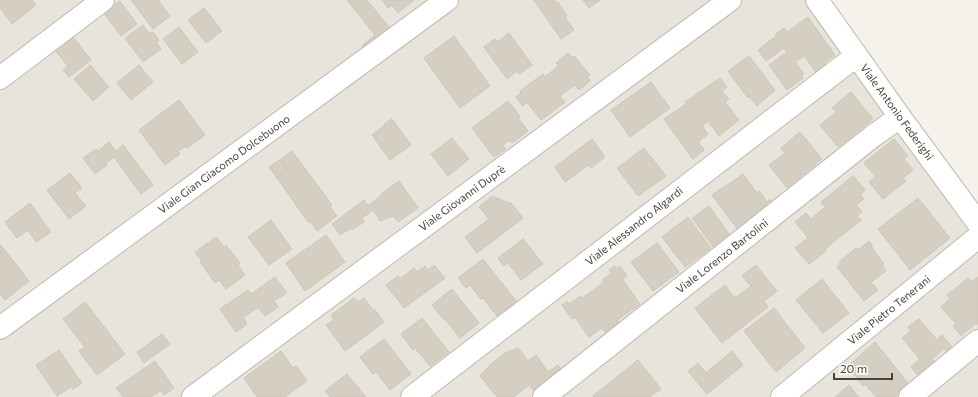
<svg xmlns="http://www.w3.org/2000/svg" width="978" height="397" font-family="Commissioner,sans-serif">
  <rect width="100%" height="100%" fill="#f5f2ec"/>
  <!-- residential -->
  <path fill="#e8e4db" d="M0,0h811l167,237v160h-978z"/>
  <!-- building -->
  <path fill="#d5cec3" stroke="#cfc6b7" d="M0,0h32l4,5 -24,19 -12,-16z
    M131,0h27l12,16 -17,13z
    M347,0h20l26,32 -26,21 -5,-7 13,-11z
    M382,0h32l-16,13 -6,-8 -4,3z
    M534,0h20l2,3 2,-1 9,14 -2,1 9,13 -13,9z
    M583,0h17l-11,8z
    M120,1l17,23 -16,12 -17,-23z
    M204,8l18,23 -16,12 -18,-23z
    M808,17l27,38 -11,8 2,2 -10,7 -12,-16 -9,6 9,12 -3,1 2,3 -16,12 -18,-25 18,-13 -3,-4 -18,13 -8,-11 18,-14 -1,-1 9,-7 3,4z
    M143,25l6,8 4,-1 6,8 -3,2 5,7 -18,13 -18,-24z
    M179,27l19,25 -16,12 -19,-25z
    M509,33l23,32 -13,9 -2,-3 -10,8 -23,-32 11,-8 2,3z
    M454,36l36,50 -30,22 -36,-50z
    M73,37l18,23 -22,17 -6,-7 5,-4 -13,-16z
    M568,53l4,5 2,-2 16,19 -3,2 3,4 -11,9 -4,-5 -15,11 5,6 -24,18 -14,-18 -4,4 -7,-9 5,-4 -1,-2 23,-17 2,3 13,-11 -2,-3z
    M749,56l26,34 -18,16 -8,-10 -1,2 -20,-27z
    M90,65l19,22 -16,14 -19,-22z
    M139,65l14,17 -22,18 -14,-17z
    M720,78l7,9 -5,4 7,8 -4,3 14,18 -20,16 -11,-15 -6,5 6,8 -10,8 6,8 -11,9 -29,-40 22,-15 -1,-2z
    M651,82l19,26 -40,29 -19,-27z
    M851,92l22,27 -35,28 -18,-22 16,-13 -4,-4z
    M179,100l26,35 -18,13 -2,-2 -7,5 2,3 -15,11 -26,-35z
    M508,101l12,15 -2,2 10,13 -16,12 -3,-3 -6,5 3,4 -12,8 -22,-29z
    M392,119l19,26 -21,15 -18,-25 13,-10 -1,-1z
    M800,132l22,27 -35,29 -18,-23 16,-12 -4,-5z
    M452,138l17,21 -21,17 -17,-22z
    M592,139l13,18 -14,11 -2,-3 -24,17 -10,-15z
    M894,139l14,17 -4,3 9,11 -10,8 3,3 -23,18 -14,-17 6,-6 -11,-13z
    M109,142l7,9 7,-6 30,40 -12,9 -27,-37 -8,6 1,2 -12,9 -12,-16 13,-9 2,2z
    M644,148l22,28 -28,20 -21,-28z
    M292,151l40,54 -2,2 7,9 -20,15 -6,-9 -2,1 -32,-45 11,-8 -7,-11z
    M281,159l7,11 -11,8 -8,-11z
    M70,173l12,15 -7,5 11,13 -17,13 -22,-29z
    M743,174l14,19 2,-2 8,11 3,-3 7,9 -35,27 -30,-40 13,-9h1z
    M853,176l12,14 -5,5 4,4 -8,6 6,7 -5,4 4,4 -36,29 1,2 -17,13 -14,-16 13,-10 -13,-16 11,-9 5,6 14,-12 -4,-5z
    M399,181l19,27 -20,14 -5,-6 -13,5 -7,-11 -11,8 2,4 -12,8 -1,-2 -11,7 -8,-11 32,-24 4,6 15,-12 -1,-1z
    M492,196l20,8 11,14 -46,35 -12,-16 24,-18 -10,-12z
    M918,198l32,40 -40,32 -32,-41z
    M30,203l21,29 -15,10 -8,-12 -11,8 -12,-16z
    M709,206l20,28 -7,5 5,8 -12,2 -23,-31z
    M688,217l23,31 -26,19 -23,-30z
    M271,220l21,29 -23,16 -21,-28z
    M326,235l19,27 -40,29 -19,-28z
    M216,237l8,10 2,-2 14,18 -2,2 7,10 -19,14 -7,-9 -4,3 -15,-21 2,-1 -7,-9z
    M523,239l20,25 -22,16 -13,-17 -4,3 -6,-8z
    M869,241l4,5 -2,1 13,17 -2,2 4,5 -15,11 7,8 -14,11 -27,-34 4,-3 -2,-2 17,-14 2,2z
    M657,243l22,29 -26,19 -22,-29z
    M0,244l29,37 -24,19 -5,-7z
    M483,259l33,42 -19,15 -14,-18 -2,1 -11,-14 -4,3 -8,-10z
    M434,265l11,13 -41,30 -18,-23 12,-9 2,3 14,-11 3,4 8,-6 3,4z
    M756,265l21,26 -13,10 4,6 -46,36 -27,-35 30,-23 10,13 16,-12 -9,-10z
    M615,266l2,2 3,-2 7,10 -5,3 18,25 -23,16 2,2 -14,10 -3,-4 -13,9 -14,-20 -3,2 -10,-14 5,-4 2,3 11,-8 2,2 22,-16 -2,-2 10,-7 -3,-3z
    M275,277l12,16 -13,8 4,6 -13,9 -7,-9 -15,11 4,6 -11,8 -16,-23 28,-19 3,4z
    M978,277v48l-2,-2 -15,13 -8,-10 3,-2 -15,-17 9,-8 -3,-4 21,-17 3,4z
    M822,279l27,34 -26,20 -27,-33z
    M452,289l27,34 -19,15 -15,-19 -1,1 -12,-15z
    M354,298l4,4 6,-4 9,12h2l9,12 -39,29 -19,-26 8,-5 -3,-5z
    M85,302l40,52 -28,21 -18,-24 6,-4 -22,-28z
    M774,308l31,40 -29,24 -32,-41z
    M422,318l27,34 -19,14 -15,-18 -2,2 -12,-16z
    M919,319l18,21 5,-5 10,12 -6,4 -2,-2 -12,10 2,3 -7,6 4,4 -9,8 -11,-13 9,-8 -18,-21 9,-7 -3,-4z
    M162,334l8,10 -26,19 -7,-11z
    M384,339l27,35 -21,16 -14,-18 -3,2 -13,-17z
    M875,342l35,44 -15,11h-19l-11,-13 -2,2 -15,-20z
    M518,348l10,13 8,-6 12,17 10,-7 7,8 -28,22 -8,-10 -15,12h-17l-17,-21 10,-11 15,-12z
    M59,350l23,33 -9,6 -2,-2 -14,9 -21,-31z
    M281,351l12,17 3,-2 11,15 -22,16h-28l-13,-19z
    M732,351l11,14 -36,29 -19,-23 10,-8 8,10z
    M638,360l23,29 -11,8h-56l-1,-1z
    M155,361l19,27 -10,7 -3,-5 -10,7h-28l-7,-9z
    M347,374l19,23h-36l-5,-6z
    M849,385l10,12h-24z"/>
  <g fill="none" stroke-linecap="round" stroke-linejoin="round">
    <!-- minor casing -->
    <g stroke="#bfbab0" stroke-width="24">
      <path id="minor" d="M817,0l83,117 78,106
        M0,78l103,-78
        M0,328l447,-328
        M193,397l537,-397
        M412,397l444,-341
        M544,397l329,-261 27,-19
        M782,397l196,-160
        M910,397l68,-56"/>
    </g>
    <!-- minor -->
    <use href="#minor" stroke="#fff" stroke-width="22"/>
  </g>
  <g text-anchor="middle" stroke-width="3" stroke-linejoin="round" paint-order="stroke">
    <!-- street labels -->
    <g font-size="11" fill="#48433a" stroke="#fff">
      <text transform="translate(897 112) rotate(54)" y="4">Viale Antonio Federighi</text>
      <text transform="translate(224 164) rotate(-36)" y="4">Viale Gian Giacomo Dolcebuono</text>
      <text transform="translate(462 198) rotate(-36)" y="4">Viale Giovanni Duprè</text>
      <text transform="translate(634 226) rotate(-38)" y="4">Viale Alessandro Algardi</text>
      <text transform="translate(722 256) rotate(-38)" y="4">Viale Lorenzo Bartolini</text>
      <text transform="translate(889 310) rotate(-39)" y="4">Viale Pietro Tenerani</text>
    </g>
  </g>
  <!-- scale -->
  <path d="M834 373v6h58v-6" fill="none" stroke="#48433a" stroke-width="2"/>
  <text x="840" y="373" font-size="12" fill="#48433a" stroke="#ffffff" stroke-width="3" paint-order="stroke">20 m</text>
</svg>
